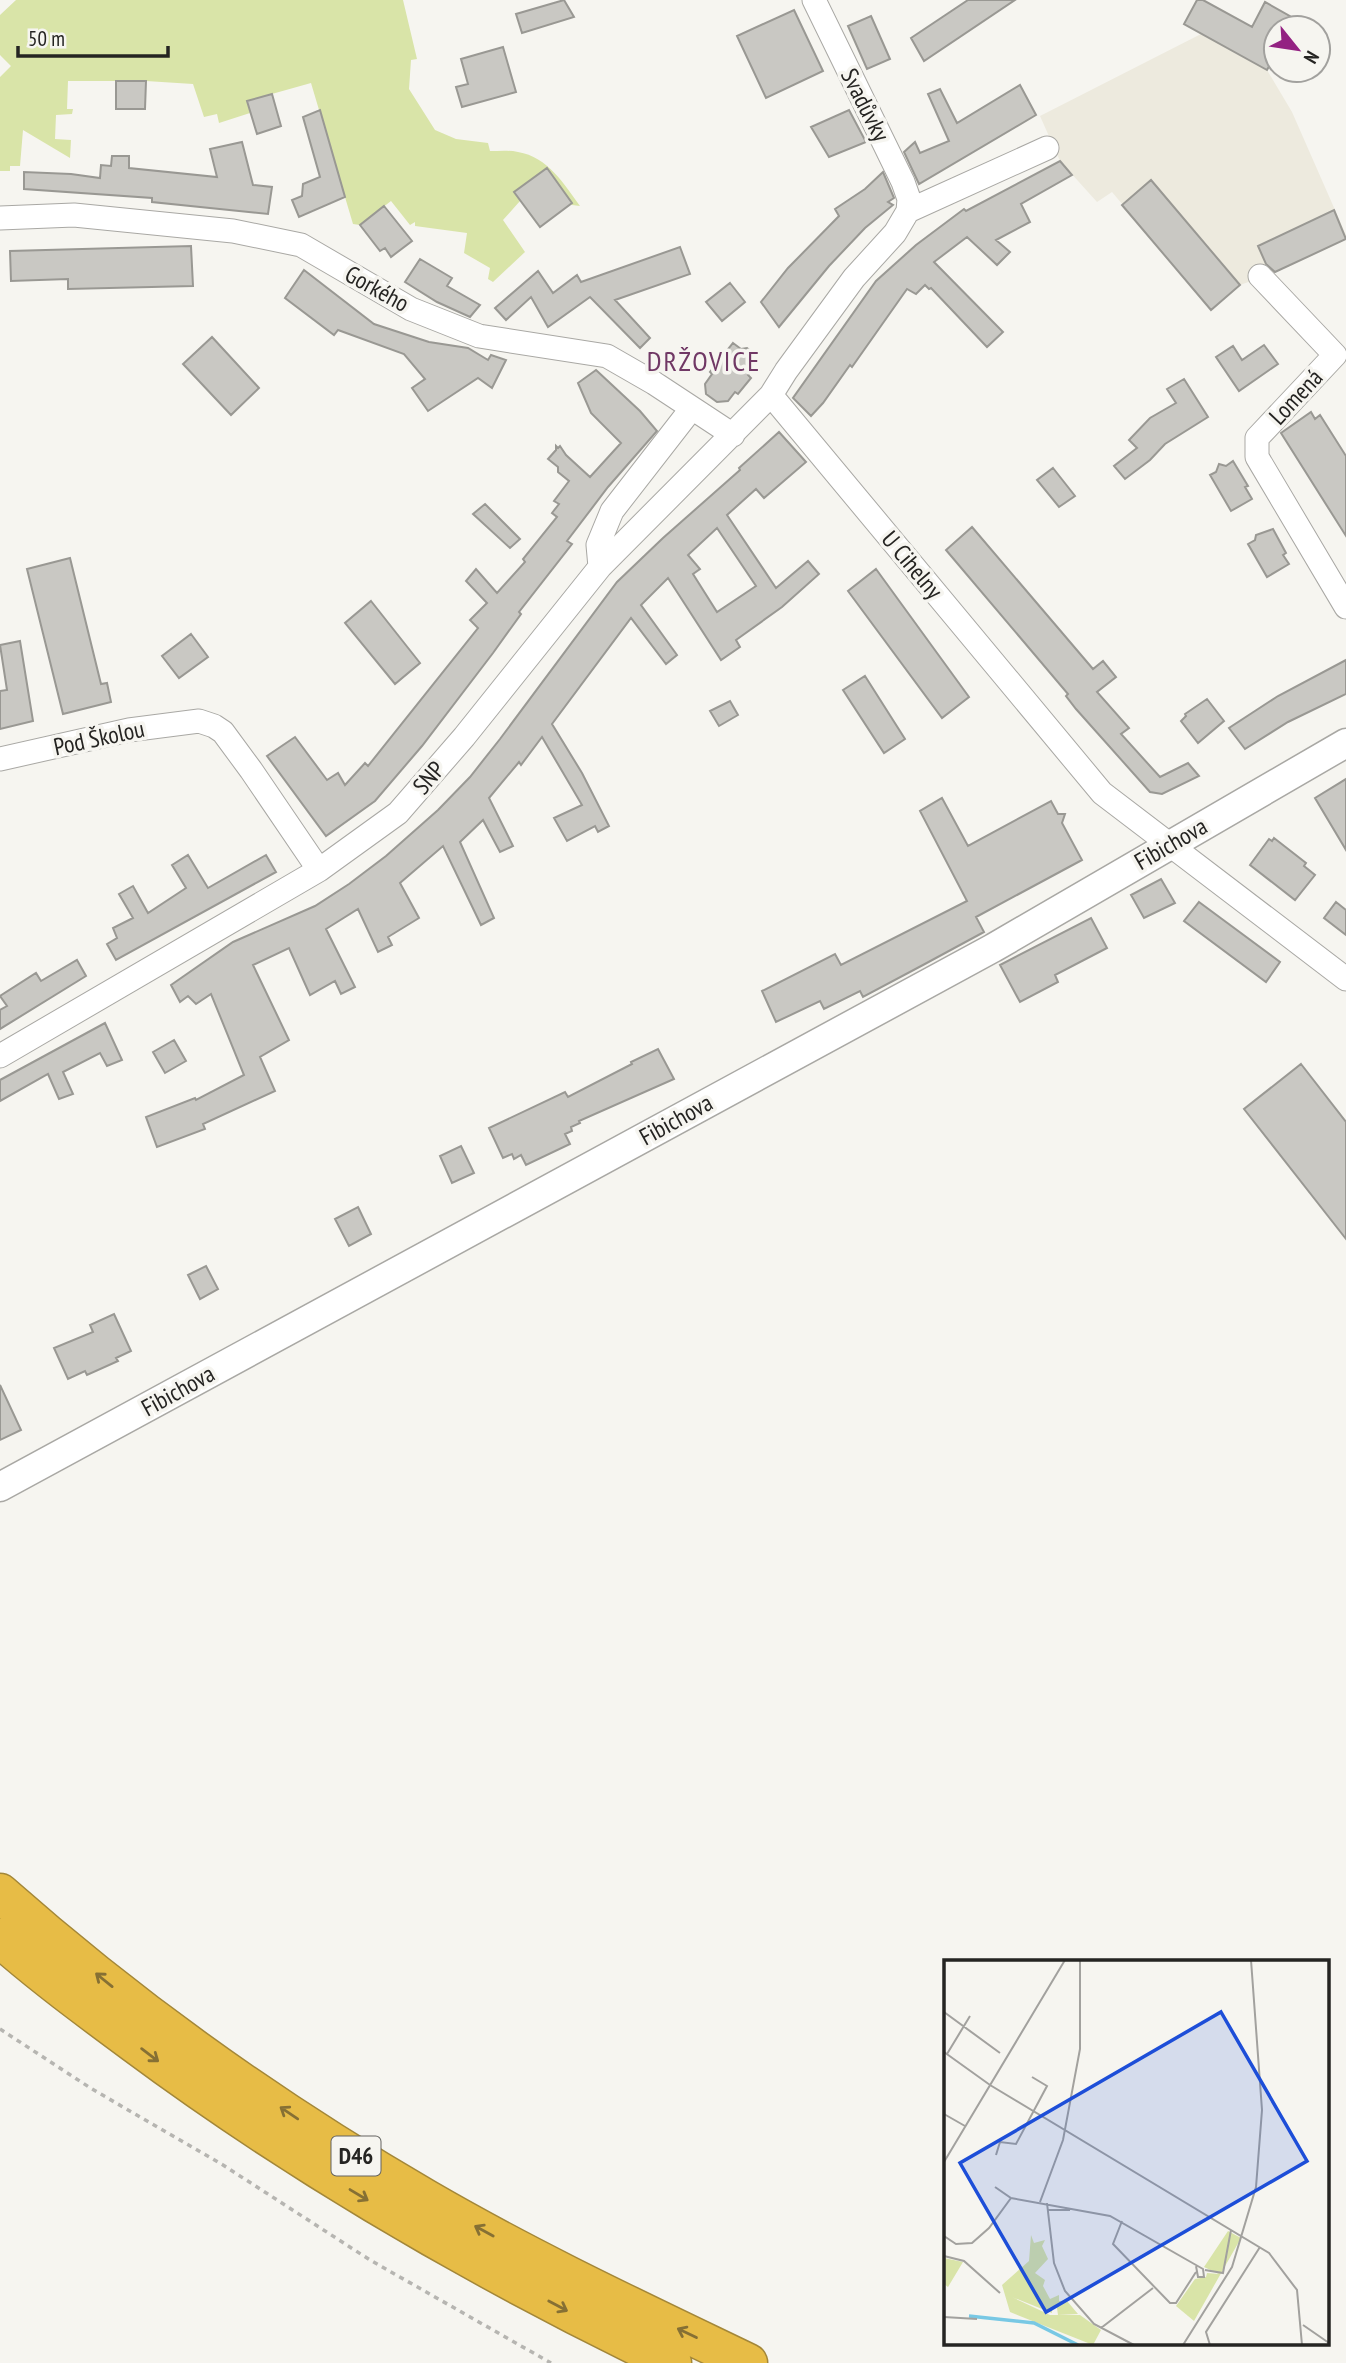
<svg xmlns="http://www.w3.org/2000/svg" width="1346" height="2363" font-family="'PT Sans Narrow',sans-serif">
  <rect width="100%" height="100%" fill="#f6f5f0"/>
  <!-- built -->
  <path fill="#edeade" d="M1201,34l66,36 25,42 54,123v4l-75,35 -31,11 -29,25 -99,-118 -15,10 -37,-41 -20,-45z"/>
  <!-- green -->
  <path fill="#d9e4a8" d="M16,0h387l14,59 -6,1 -2,29 26,41 21,9 32,4 2,8c9,0 19,-1 28,1 30,5 46,32 62,54l-8,-1 -26,-35 -31,23 5,8 -17,19 22,32 -32,30 -5,-3 2,-11 -26,-15 3,-20 -52,-7v-4l-5,3 -19,-24 -31,24 -7,-1 -42,-141 -64,18 3,12 -31,10 -2,-9 -13,3 -11,-33 -47,-3h-78l-1,28h6l-1,5 -16,1 -1,24 16,1 -1,18 -47,-28 -3,36h-10v5h-10v-94l11,-11 -11,-11v-40z"/>
  <!-- building -->
  <path fill="#c9c8c3" stroke="#999893" stroke-width="2" fill-rule="evenodd" d="M564,0l10,17 -52,16 -6,-19z
    M968,0h47l-91,61 -13,-23z
    M1197,0h6l49,27 13,-25 46,26h-35v26l-9,16 -83,-46z
    M794,10l29,61 -57,27 -29,-62z
    M871,16l19,43 -23,10 -19,-43z
    M503,47l13,45 -54,15 -6,-20 12,-3 -7,-25z
    M116,81h30l-1,28h-29z
    M1020,85l16,30 -117,69 -15,-32 11,-10 5,11 29,-12 -21,-47 12,-5 17,34z
    M272,94l9,32 -24,8 -10,-33z
    M320,110l25,87 -46,20 -7,-17 10,-4 1,-12 17,-7 -17,-60z
    M849,110l17,32 -37,15 -18,-30z
    M242,142l11,43 19,2 -4,27 -116,-12v-4l-128,-9v-17l47,2 29,4 1,-13 10,1 1,-10h17v12l88,9 -7,-28z
    M1060,161l12,14 -51,29 9,18 -34,18 14,12 -13,13 -30,-28 -33,25 69,70 -16,15 -56,-59 -2,1 -4,-4 -9,9 -9,-5 -55,78 -2,-2 -27,38 -12,13 -18,-18 83,-117 40,-36 48,-36 2,2z
    M547,168l25,35 -32,24 -26,-35z
    M883,172l11,26 -6,4 5,3 -28,23 -36,38 -50,61 -18,-25 27,-34 51,-52 -4,-7 30,-20z
    M1151,180l89,105 -29,25 -89,-105z
    M384,206l28,35 -21,16 -6,-9 -5,3 -20,-26z
    M1334,210l12,29 -71,33 -9,-8 -8,-18z
    M191,246l2,40 -125,3v-10l-57,2 -1,-30z
    M680,247l10,27 -75,26 35,38 -10,10 -50,-51 -42,30 -17,-30 -25,23 -11,-12 43,-37 15,22 24,-18 4,7z
    M420,259l32,19 -5,8 33,19 -10,12 -33,-15 -32,-20z
    M304,270l70,54 55,18 39,6 20,12 3,-5 15,5 -14,28 -14,-10 -50,33 -16,-23 13,-9 -21,-25 -66,-24 -4,5 -49,-37z
    M730,283l15,19 -23,19 -16,-19z
    M212,337l47,51 -28,27 -48,-51z
    M733,343l8,6 6,-1 6,5v6l4,4 -9,12 3,3 -13,16 -3,-2 -7,9 -11,1 -11,-8 -1,-10 7,-10 -2,-2z
    M1264,345l14,19 -39,27 -23,-34 17,-11 9,14z
    M596,370l44,41 17,20 -49,56 -41,54 5,3 -53,68 2,2 -28,39 -71,93 -47,55 -49,35 -59,-80 28,-19 32,43 11,-7 7,12 20,-22 3,3 110,-138 -8,-8 17,-17 -21,-22 10,-12 21,24 28,-31 -2,-3 34,-42 -5,-4 7,-9 -5,-3 15,-20 -11,-9v-5l-10,-8 8,-9v-4l2,2 2,-2 6,9 24,22 31,-34 -30,-30 -13,-30z
    M1184,379l24,38 -43,27 -15,16 -25,19 -11,-13 23,-18 -8,-8 21,-22 26,-15 -9,-14z
    M1311,412l4,7 5,-4 26,41v80l-65,-103z
    M779,432l27,30 -42,36 -8,-9 -29,26 49,73 32,-27 11,13 -37,33 -46,33 4,7 -19,13 -53,-82 -27,27 36,50 -11,9 -35,-46 -79,106 30,49 27,53 -11,6 -3,-6 -28,15 -13,-23 28,-13 -40,-68 -21,28 -2,-3 -30,36 24,48 -13,6 -17,-32 -23,22 34,76 -13,7 -38,-79 -43,37 19,35 -31,19 4,8 -14,7 -20,-43 -32,20 29,58 -14,7 -6,-13 -25,14 -21,-47 -36,17 36,75 -29,17 15,34 -72,33 2,5 -48,18 -11,-30 49,-19 1,2 48,-25 -33,-81 -15,10 -8,-8 -8,6 -9,-17 62,-43 82,-36 34,-22 37,-28 52,-46 32,-33 30,-38 117,-157 46,-44 77,-68 -1,-2zM717,528l39,58 -39,26 -24,-38 7,-5 -12,-14z
    M1233,461l15,25 -3,1 7,12 -21,12 -21,-36 6,-3 3,-8 7,2z
    M1053,468l22,28 -16,11 -22,-27z
    M485,504l35,35 -10,9 -37,-34z
    M972,527l121,142 10,-8 13,16 -19,15 32,36 -8,6 39,43 28,-14 11,13 -37,18 -12,-2 -74,-83 -10,-13 2,-2 -122,-144z
    M1273,529l13,24 -3,2 6,9 -22,13 -19,-33 7,-4 1,-5z
    M70,558l31,126 6,-1 4,19 -48,12 -36,-145z
    M876,569l93,128 -27,21 -94,-127z
    M371,601l49,62 -25,21 -50,-61z
    M191,634l17,23 -29,21 -17,-22z
    M20,641l13,80 -33,8v-38l7,-1 -7,-45z
    M1346,660v34l-58,28 -43,27 -16,-21 49,-32z
    M865,676l40,63 -21,14 -41,-63z
    M1207,699l17,22 -26,22 -17,-22 5,-5 -1,-2z
    M730,701l8,14 -19,11 -9,-15z
    M1346,779v71l-31,-52z
    M942,798l26,48 83,-45 7,13h7l-3,9 20,37 -106,57 8,15 -61,33 -60,32 -3,-6 -36,18 -4,-8 -44,21 -14,-31 73,-37 6,11 126,-64 -47,-90z
    M1274,838l32,25 -2,3 11,9 -20,25 -45,-35 19,-26 3,2z
    M188,855l20,33 58,-33 10,17 -160,88 -9,-16 10,-6 -4,-10 20,-10 -14,-24 14,-8 15,27 38,-25 -14,-23z
    M1161,879l14,24 -31,15 -13,-23z
    M1199,902l81,60 -14,20 -82,-61z
    M1336,902l10,8v25l-22,-17z
    M1091,918l16,30 -52,27 3,7 -38,20 -20,-37z
    M77,960l9,16 -86,53v-19l7,-4 -7,-10 36,-23 5,8z
    M105,1023l17,37 -15,6 -7,-13 -37,19 10,22 -14,5 -11,-25 -48,27v-21z
    M174,1040l12,21 -21,12 -12,-21z
    M658,1049l16,30 -95,42 1,2 -9,4 1,4 -7,3 5,10 -44,21 -5,-10 -7,4 -2,-5 -9,4 -14,-30 76,-36 3,5 64,-33 -1,-2z
    M1301,1064l45,58v117l-102,-130z
    M461,1146l13,27 -22,10 -12,-27z
    M358,1207l13,27 -22,12 -14,-27z
    M206,1266l12,23 -18,10 -12,-24z
    M114,1314l17,37 -15,7 2,3 -31,14 -2,-4 -17,8 -14,-31 39,-16 -3,-7z
    M0,1385l21,45 -21,10z"/>
  <g fill="none" stroke-linecap="round" stroke-linejoin="round">
    <!-- minor casing -->
    <g stroke="#a9a8a4" stroke-width="25">
      <path id="minor" d="M814,0l89,182 6,17 -1,12
        M0,218l74,-3 159,16 68,14 110,64 68,27 128,20 47,27 79,52
        M1260,276l75,79 -78,83v19l89,150
        M771,395l331,398 244,186
        M600,567l-2,-22 14,-34 80,-103
        M0,759l129,-29 70,-9 15,5 9,6 28,38 68,100
        M0,1056l319,-186 79,-57 66,-76 136,-170 171,-172 15,-24 68,-93 41,-45 13,-22 139,-63"/>
    </g>
    <!-- tertiary casing -->
    <g stroke="#a9a8a4" stroke-width="31">
      <path id="tertiary" d="M0,1487l993,-539 353,-205"/>
    </g>
    <!-- motorway casing -->
    <g stroke="#a38739" stroke-width="41">
      <path id="motorway" d="M0,1893c131,116 276,219 426,306 105,61 214,112 322,164
        M0,1938c42,37 88,71 134,105 168,125 349,229 538,320"/>
    </g>
    <!-- path -->
    <path stroke="#b6b5b1" stroke-width="3.5" stroke-dasharray="5 5" stroke-linecap="butt" d="M0,2029l92,60 131,76 147,95 181,103"/>
    <!-- minor -->
    <use href="#minor" stroke="#fff" stroke-width="23"/>
    <!-- tertiary -->
    <use href="#tertiary" stroke="#fff" stroke-width="28"/>
    <!-- motorway -->
    <use href="#motorway" stroke="#e7bc46" stroke-width="38"/>
  </g>
  <!-- one-way arrows -->
  <defs><path id="oneway-shaft" d="M-6 0H5M1.5-3L5.5 0L1.5 3" fill="none" stroke-width="1.6" stroke-linecap="round" stroke-linejoin="round" transform="scale(1.75)"/></defs>
  <g stroke="#867034">
    <use href="#oneway-shaft" transform="translate(104 1980) rotate(-141)"/>
    <use href="#oneway-shaft" transform="translate(150 2055) rotate(37)"/>
    <use href="#oneway-shaft" transform="translate(289 2113) rotate(-146)"/>
    <use href="#oneway-shaft" transform="translate(359 2195) rotate(31)"/>
    <use href="#oneway-shaft" transform="translate(484 2231) rotate(-151)"/>
    <use href="#oneway-shaft" transform="translate(558 2306) rotate(28)"/>
    <use href="#oneway-shaft" transform="translate(687 2333) rotate(-154)"/>
  </g>
  <g text-anchor="middle" stroke-width="7" stroke-linejoin="round" paint-order="stroke">
    <!-- shield labels -->
    <rect fill="#f6f5f0" stroke="#646360" stroke-width="2" x="331.5" y="2136.5" width="49" height="39" rx="5"/>
    <g font-size="23" font-weight="bold" fill="#252422">
      <text x="356" y="2164">D46</text>
    </g>
    <!-- street labels -->
    <g font-size="24" fill="#252422" stroke="#f6f5f0">
      <text transform="translate(865 105) rotate(63)" y="8">Svadůvky</text>
      <text transform="translate(377 289) rotate(29)" y="8">Gorkého</text>
      <text transform="translate(1296 397) rotate(-47)" y="8">Lomená</text>
      <text transform="translate(912 565) rotate(50)" y="8">U Cihelny</text>
      <text transform="translate(99 738) rotate(-12)" y="8">Pod Školou</text>
      <text transform="translate(429 778) rotate(-49)" y="8">SNP</text>
      <text transform="translate(1171 844) rotate(-30)" y="8">Fibichova</text>
      <text transform="translate(676 1120) rotate(-29)" y="8">Fibichova</text>
      <text transform="translate(178 1391) rotate(-29)" y="8">Fibichova</text>
    </g>
    <!-- quarter labels -->
    <g font-size="28" letter-spacing="2" fill="#703865" stroke="#f6f5f0">
      <text x="704" y="371">DRŽOVICE</text>
    </g>
  </g>
  <!-- overview -->
  <g transform="translate(944 1960)">
    <rect width="385" height="385" fill="#f6f5f0"/>
    <path d="M284,271l13,7 -47,83 -18,-15 19,-27 11,-2 1,-4 12,1 -15,-7zM87,275l3,8 11,-3 -3,6 6,13 -13,14 10,7 -2,6 7,13 9,-4v6h8l11,13 -20,1 -1,-7 -5,-1v6l-40,-16 38,18h30l21,15 -8,15 -83,-33 -8,-27 27,-24zM0,298l19,4 -15,25 -4,-3z" fill="#d9e4a8"/>
    <path fill="none" stroke="#78c8e4" stroke-width="3.5" d="M25,356l65,7 44,22"/>
    <path fill="none" stroke="#a2a19e" stroke-width="2" d="M0,52l56,41M0,92l46,33 279,168 28,37 5,55M3,94l23,-38M0,154l21,12M52,195l4,-13 16,2 31,-58 -15,-9M0,202l121,-202M51,227l16,11 99,18 93,53 1,8h-6l-2,-11M96,242l23,-62 17,-91v-89M103,243l7,60 11,28 29,33 40,21M103,250h23M178,261l-9,23 57,59h6l20,-31M0,276l12,8 16,-1 17,-15 22,-30M0,296l20,5 36,32M261,310l18,3 8,-43M0,357l33,2M359,365l26,18M157,368l52,-40M239,385l49,-78 24,-80 6,-77 -11,-150M266,385l-4,-13 54,-85"/>
    <path fill="#1d4ed8" fill-opacity="0.15" stroke="#1d4ed8" stroke-width="3.5" d="M277,52l86,149 -261,151 -86,-149z"/>
    <rect width="385" height="385" fill="none" stroke="#252422" stroke-width="3.5"/>
  </g>
  <!-- north arrow -->
  <g transform="translate(1297 49) rotate(120)"><circle r="33" fill="#f6f5f0" stroke="#a2a19e" stroke-width="2"/>
  <path d="M0-5L12 26L0 18L-12 26Z" fill="#932282"/>
  <text y="-10" font-size="19" font-weight="bold" text-anchor="middle" fill="#252422">N</text>
  </g>
  <!-- scale -->
  <path d="M18 46v10h150v-10" fill="none" stroke="#252422" stroke-width="3.5"/>
  <text x="28" y="46" font-size="21" fill="#252422" stroke="#f6f5f0" stroke-width="5" paint-order="stroke">50 m</text>
</svg>
